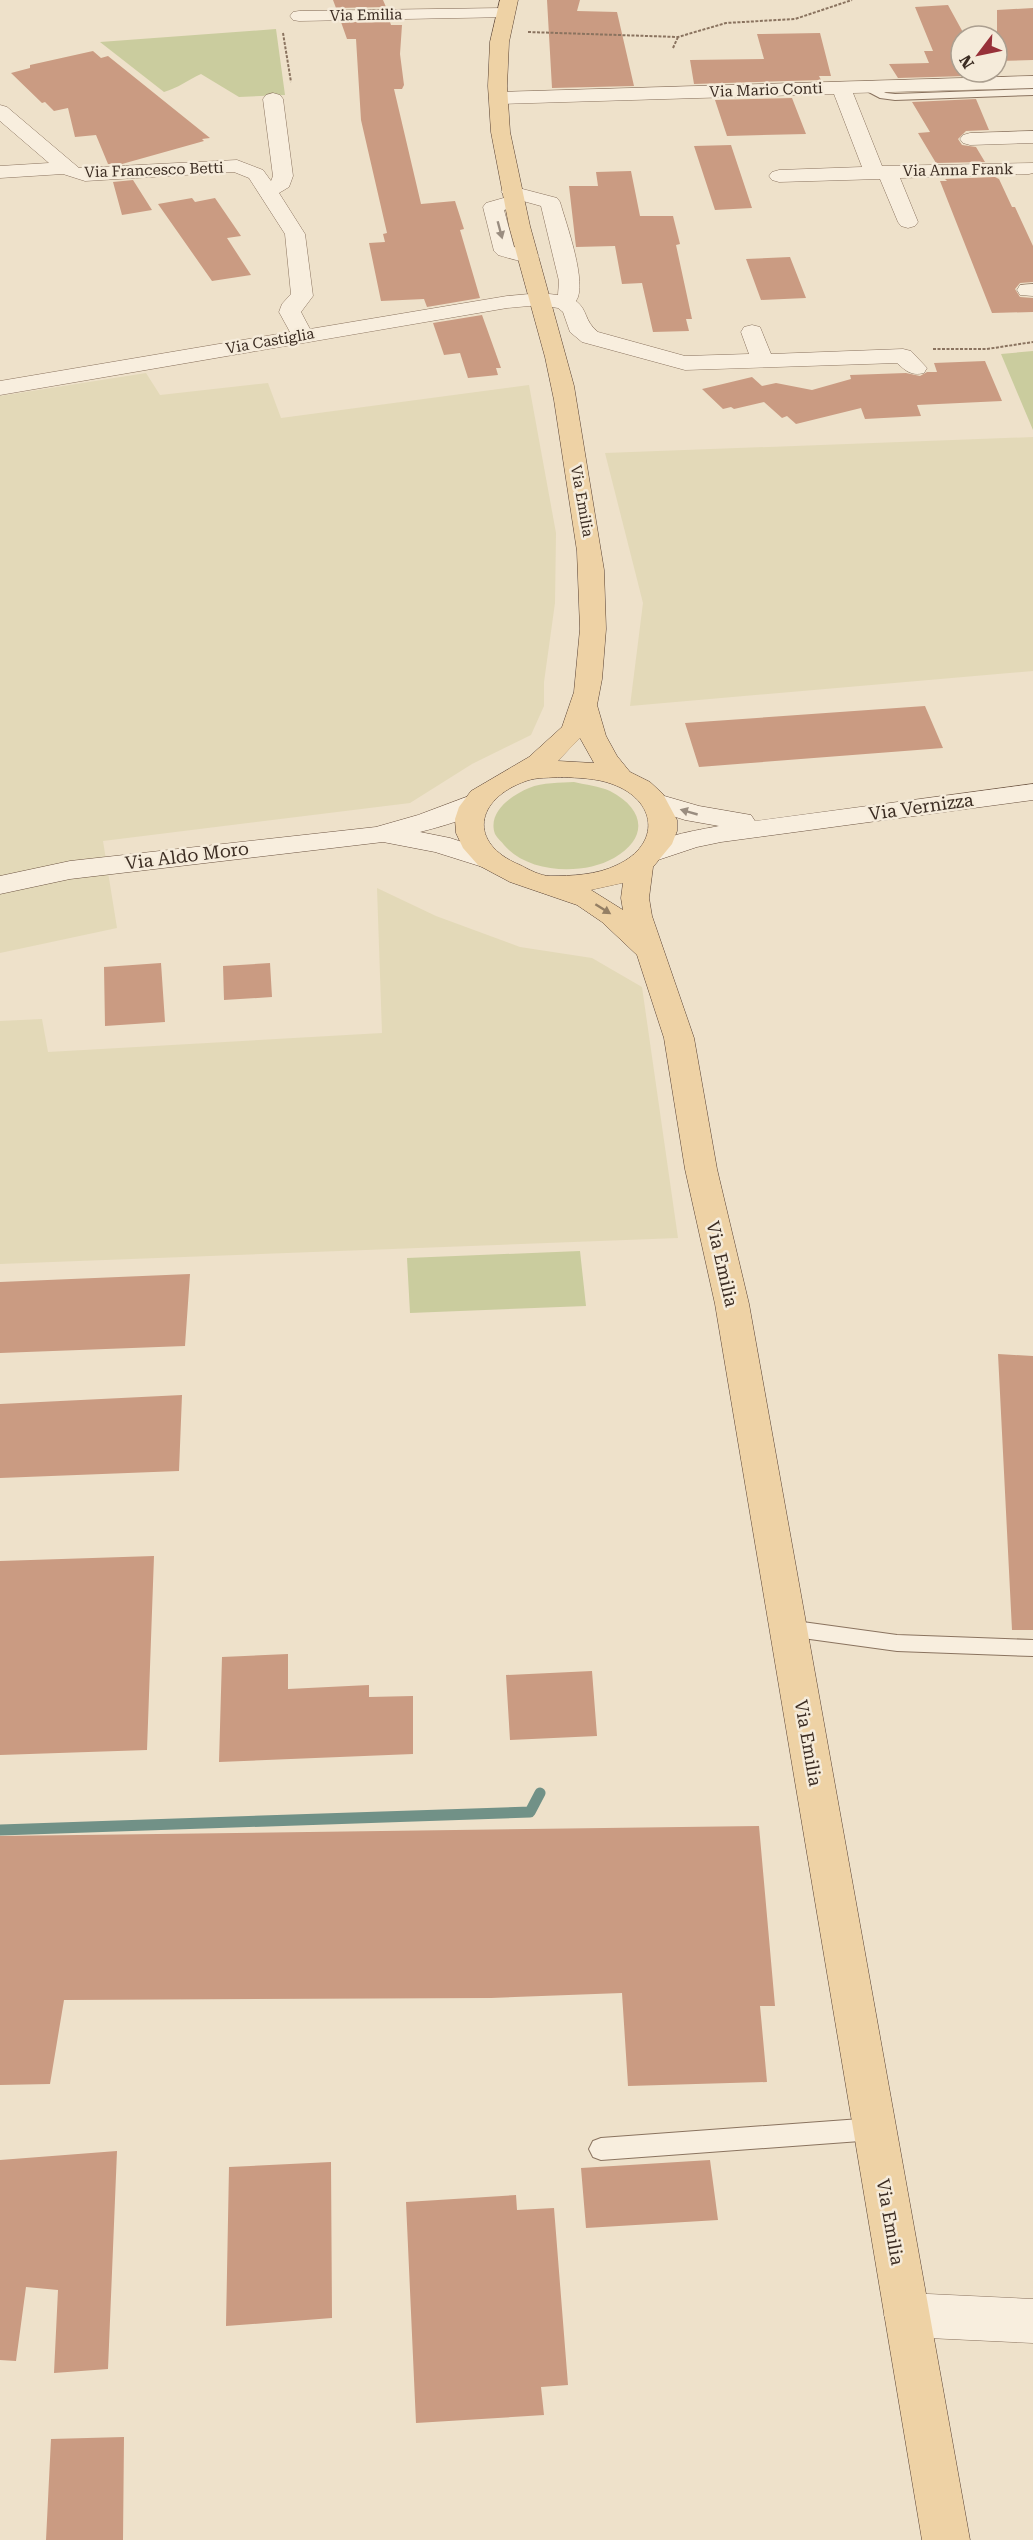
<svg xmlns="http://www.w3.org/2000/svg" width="1033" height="2540" font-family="'Roboto Serif',serif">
  <rect width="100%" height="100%" fill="#eee1ca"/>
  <!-- farmland -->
  <path fill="#e3d9b8" d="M146,373l14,22 108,-12 13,35 248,-33 27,148 -1,70 -11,79v24l-13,29 -59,29 -62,39 -307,38 14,87 -117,25v-557z
    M1033,437v234l-403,35 13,-103 -38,-150z
    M377,888l59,28 84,31 72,11 50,29 36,251 -678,26v-243l42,-2 6,33 334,-19z"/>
  <!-- green -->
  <path fill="#cacc9e" d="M276,29l9,66 -46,2 -38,-23c-13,6 -23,14 -37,18l-64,-50z
    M1033,351v79l-32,-76z
    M574,782c12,3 25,4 36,9 35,18 39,47 4,67 -32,18 -86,15 -110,-13 -2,-3 -7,-7 -9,-11 -8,-22 17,-39 34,-46 14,-6 31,-5 45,-6z
    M580,1251l6,55 -176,7 -3,-55z"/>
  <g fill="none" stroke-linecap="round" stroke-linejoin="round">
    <!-- stream -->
    <path stroke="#719187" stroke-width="11" d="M0,1830l530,-18 10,-19"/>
  </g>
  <!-- building -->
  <path fill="#ca9b82" d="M333,0h50l3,7 -50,1z
    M547,0h33l-3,11 40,1 17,74 -82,2z
    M948,5l17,31h-4l-1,25 1,11h3l2,4 -68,2 -9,-14 40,-1 -5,-12h9l-18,-44z
    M1033,8v52l-36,1v-51z
    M341,22h49l1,3h11l-2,29 4,31 -2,4h-8l27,115 34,-3 9,28 -4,1 20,68 -53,9 -3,-8 -43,2 -12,-58 16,-1 -2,-8 4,-1 -26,-113 -5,-81h-9z
    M820,33l11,43h-12l2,4 -127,4 -4,-24 74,-1 -7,-25z
    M93,51l8,7 7,-2 102,82 -8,1 2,2 -82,23h-14l-12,-29 -21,2 -7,-29 -14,3 -9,-9 -3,1 -31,-30 19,-5v-3z
    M792,98l14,36 -79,2 -12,-36z
    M976,99l13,31 -23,1 -8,8 4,6 14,2 9,15 -49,1 -18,-30 12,-1 -18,-30z
    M731,145l21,63 -37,2 -21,-64z
    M631,171l9,45h33l7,28 -4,1 16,74h-6l3,12 -36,1 -11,-49 -20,1 -7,-38 -39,1 -7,-61h29l-2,-14z
    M995,177l4,2 13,28h3l18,39v36l-13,1 -5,6 5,8 13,1v14l-41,1 -52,-132h7l-2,-2z
    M133,180l19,30 -30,5 -9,-33z
    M192,198l3,4 20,-4 26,38 -14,2 24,37 -39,6 -54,-77z
    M790,257l16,41 -45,2 -15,-41z
    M482,315l19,53h-5l2,7 -30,3 -8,-25 -16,2 -11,-32z
    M985,361l17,40 -85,4 4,11 -56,3 -4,-11 -65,16 -9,-8 -5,2 -18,-16 -30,7 -3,-2 -8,2 -21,-20 50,-12 10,9 14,-3 36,7 39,-11 -1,-4 56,-2 14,3 7,-4h10l-3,-9z
    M925,706l18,42 -244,19 -14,-44z
    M161,963l4,59 -60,4 -1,-59z
    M270,963l2,34 -48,3 -1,-34z
    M190,1274l-5,72 -185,7v-71z
    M998,1354l35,2v274h-21z
    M182,1395l-3,76 -179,7v-74z
    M154,1556l-7,194 -147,5v-194z
    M288,1654v35l81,-4v12l44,-1v58l-194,8 3,-105z
    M592,1671l5,65 -87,4 -4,-65z
    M759,1826l16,180h-15l7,76 -139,4 -6,-93 -131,5 -427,2 -14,84 -50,1v-249z
    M117,2151l-9,218 -54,4 4,-83 -32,-3 -10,74 -16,-1v-200z
    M710,2160l8,60 -132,8 -5,-60z
    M331,2162l1,156 -106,8 3,-159z
    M516,2195l1,15 37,-2 14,177 -27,2 3,28 -128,8 -10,-221z
    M124,2437l-1,103h-77l5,-101z"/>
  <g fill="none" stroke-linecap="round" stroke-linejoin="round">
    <!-- lane casing -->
    <g stroke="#8a735f" stroke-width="2">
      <path id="lane" d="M867,84l19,9 9,1 138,-5v6l-138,5 -15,-2 -17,-9 -1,-2z
        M788,1620l109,15 136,5v16l-136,-5 -109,-15 -7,-2 -3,-6 3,-6z
        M874,2118l8,3 4,8 -4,8 -8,3 -273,20 -8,-3 -4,-8 4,-8 8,-3z"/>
    </g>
    <!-- street casing -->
    <g stroke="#8a735f" stroke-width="1">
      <path id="street" d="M505,8l6,1 3,4 -3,4 -212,4 -6,-1 -3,-4 3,-4 6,-1z
        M1033,76v12l-180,5 29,73 151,-3v10l-4,1 -129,4 18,44 -3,4 -7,2 -7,-2 -3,-4 -18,-43 -101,3 -7,-2 -3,-4 3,-4 7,-2 83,-3 -28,-73 -335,10 -7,-2 -3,-4 3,-4 7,-2z
        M273,93l7,2 3,4 10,77 -4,11 -10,6 26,41 8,62 -12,16 9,17 197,-33 33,-3 18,2 1,-14 -18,-75 -18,-5 -3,5 -16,4 10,37 21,5 4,4 -4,4c-12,4 -25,-2 -37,-5l-4,-4 -11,-44 3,-4 21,-6 -6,-5 3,-4 7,-2 46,12 3,4c6,21 28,82 16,99 12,9 8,20 22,31l87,24 64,-2 -8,-22 3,-5 8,-2 8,2 11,27 132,-5 8,2 16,17 -3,5c-13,3 -18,-2 -27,-10l-212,7 -103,-28 -12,-10 -7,-20 -5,-4 -18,-3 -33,3 -507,87v-14l290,-49 -11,-20 3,-8 9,-10 -6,-60 -36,-56 -15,-6 -149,9 -22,-7 -63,4v-12l49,-3 -49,-42v-16l7,2 72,61 158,-8 26,10 8,11 2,-5 -10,-77 3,-4z
        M1033,131v12l-63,2 -7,-2 -3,-4 3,-4 7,-2z
        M1033,284v12l-13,-1 -3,-5 3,-5z
        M907,2293l126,6v44l-126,-6 -16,-6 -7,-16 7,-16z"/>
    </g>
    <!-- secondary casing -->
    <g stroke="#6c5442" stroke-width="1">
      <path id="secondary" d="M1033,784v16l-312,42 -24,5 -45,15 -10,-2 -4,-6c12,-17 61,-24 81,-28l-34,-6 -41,-13 -4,-6 4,-6 10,-2 45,13 52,9 4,6z
        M477,793l10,2 4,6c-11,16 -52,26 -71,31l30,6 49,16 4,6 -4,6 -10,3 -54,-17 -52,-10 -313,37 -70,15v-18l70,-15 306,-34 42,-12z"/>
    </g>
    <!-- primary casing -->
    <g stroke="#584133" stroke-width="1">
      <path id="primary" d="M500,0h18l-9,42 -2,44 3,46 20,94 44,160 30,184 2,59 -4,50 -5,26 9,31 11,20 13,16 20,10 13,12 14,26v11l-5,13 -19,23 -4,31 3,18 42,122 23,131 32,135 221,1236h-48l-207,-1236 -30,-135 -21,-131 -27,-83 -35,-33 -25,-17 -67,-23 -32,-17 -15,-17 -7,-15 -1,-14 4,-12 12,-16 58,-34 33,-30 12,-35 6,-63 -3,-78 -23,-151 -9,-43 -36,-131 -18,-94 -3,-46 2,-44zM580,738l14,25 -36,-2zM562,777c17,1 34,1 50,7 45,16 50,60 5,81 -20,10 -46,11 -67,11 -10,0 -22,-7 -30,-11 -53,-22 -45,-66 6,-84 11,-4 24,-3 36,-4zM623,883l-2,15 2,12 -32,-20z"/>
    </g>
    <!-- path -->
    <path stroke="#8a735f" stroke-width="2" stroke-dasharray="3 1.5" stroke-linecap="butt" d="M528,32l150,5 48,-14 69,-4 57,-19
      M283,33l8,49
      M673,48l5,-11
      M933,349h54l46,-7"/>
    <!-- lane -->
    <use href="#lane" fill="#f8eede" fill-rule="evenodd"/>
    <!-- street -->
    <use href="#street" fill="#f8eede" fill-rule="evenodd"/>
    <!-- secondary -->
    <use href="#secondary" fill="#f8eede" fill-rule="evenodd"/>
    <!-- primary -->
    <use href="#primary" fill="#eed2a5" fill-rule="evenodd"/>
  </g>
  <!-- one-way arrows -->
  <defs><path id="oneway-solid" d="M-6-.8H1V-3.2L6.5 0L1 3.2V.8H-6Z" transform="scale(1.5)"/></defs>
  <g fill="#9a8d80">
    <use href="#oneway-solid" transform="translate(500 230) rotate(75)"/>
    <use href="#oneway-solid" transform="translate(689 812) rotate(-164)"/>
  </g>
  <use fill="#947f64" href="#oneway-solid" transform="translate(603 909) rotate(32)"/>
  <g text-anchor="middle" stroke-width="5" stroke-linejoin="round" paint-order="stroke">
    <!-- far-street labels -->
    <g font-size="15" fill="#3b2c22" stroke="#f5ebda">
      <text transform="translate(366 15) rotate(-1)" y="5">Via Emilia</text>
      <text transform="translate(766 90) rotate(-2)" y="5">Via Mario Conti</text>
      <text transform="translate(154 170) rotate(-2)" y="5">Via Francesco Betti</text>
      <text transform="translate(958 170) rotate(-1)" y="5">Via Anna Frank</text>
      <text transform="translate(270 341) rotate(-10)" y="5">Via Castiglia</text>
      <text transform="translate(582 501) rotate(80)" y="5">Via Emilia</text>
    </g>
    <!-- street labels -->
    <g font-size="18" fill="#3b2c22" stroke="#f5ebda">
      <text transform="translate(921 807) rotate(-8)" y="6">Via Vernizza</text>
      <text transform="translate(187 856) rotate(-7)" y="6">Via Aldo Moro</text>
      <text transform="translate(722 1264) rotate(77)" y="6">Via Emilia</text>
      <text transform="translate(808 1743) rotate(80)" y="6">Via Emilia</text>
      <text transform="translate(890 2222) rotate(80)" y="6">Via Emilia</text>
    </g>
  </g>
  <!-- north arrow -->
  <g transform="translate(979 54) rotate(238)"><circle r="28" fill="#f5ebda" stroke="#ab9f90" stroke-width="1.5"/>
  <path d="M0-4.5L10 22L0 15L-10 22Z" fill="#973139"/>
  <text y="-9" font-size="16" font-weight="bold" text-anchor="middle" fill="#3b2c22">N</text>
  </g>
</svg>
